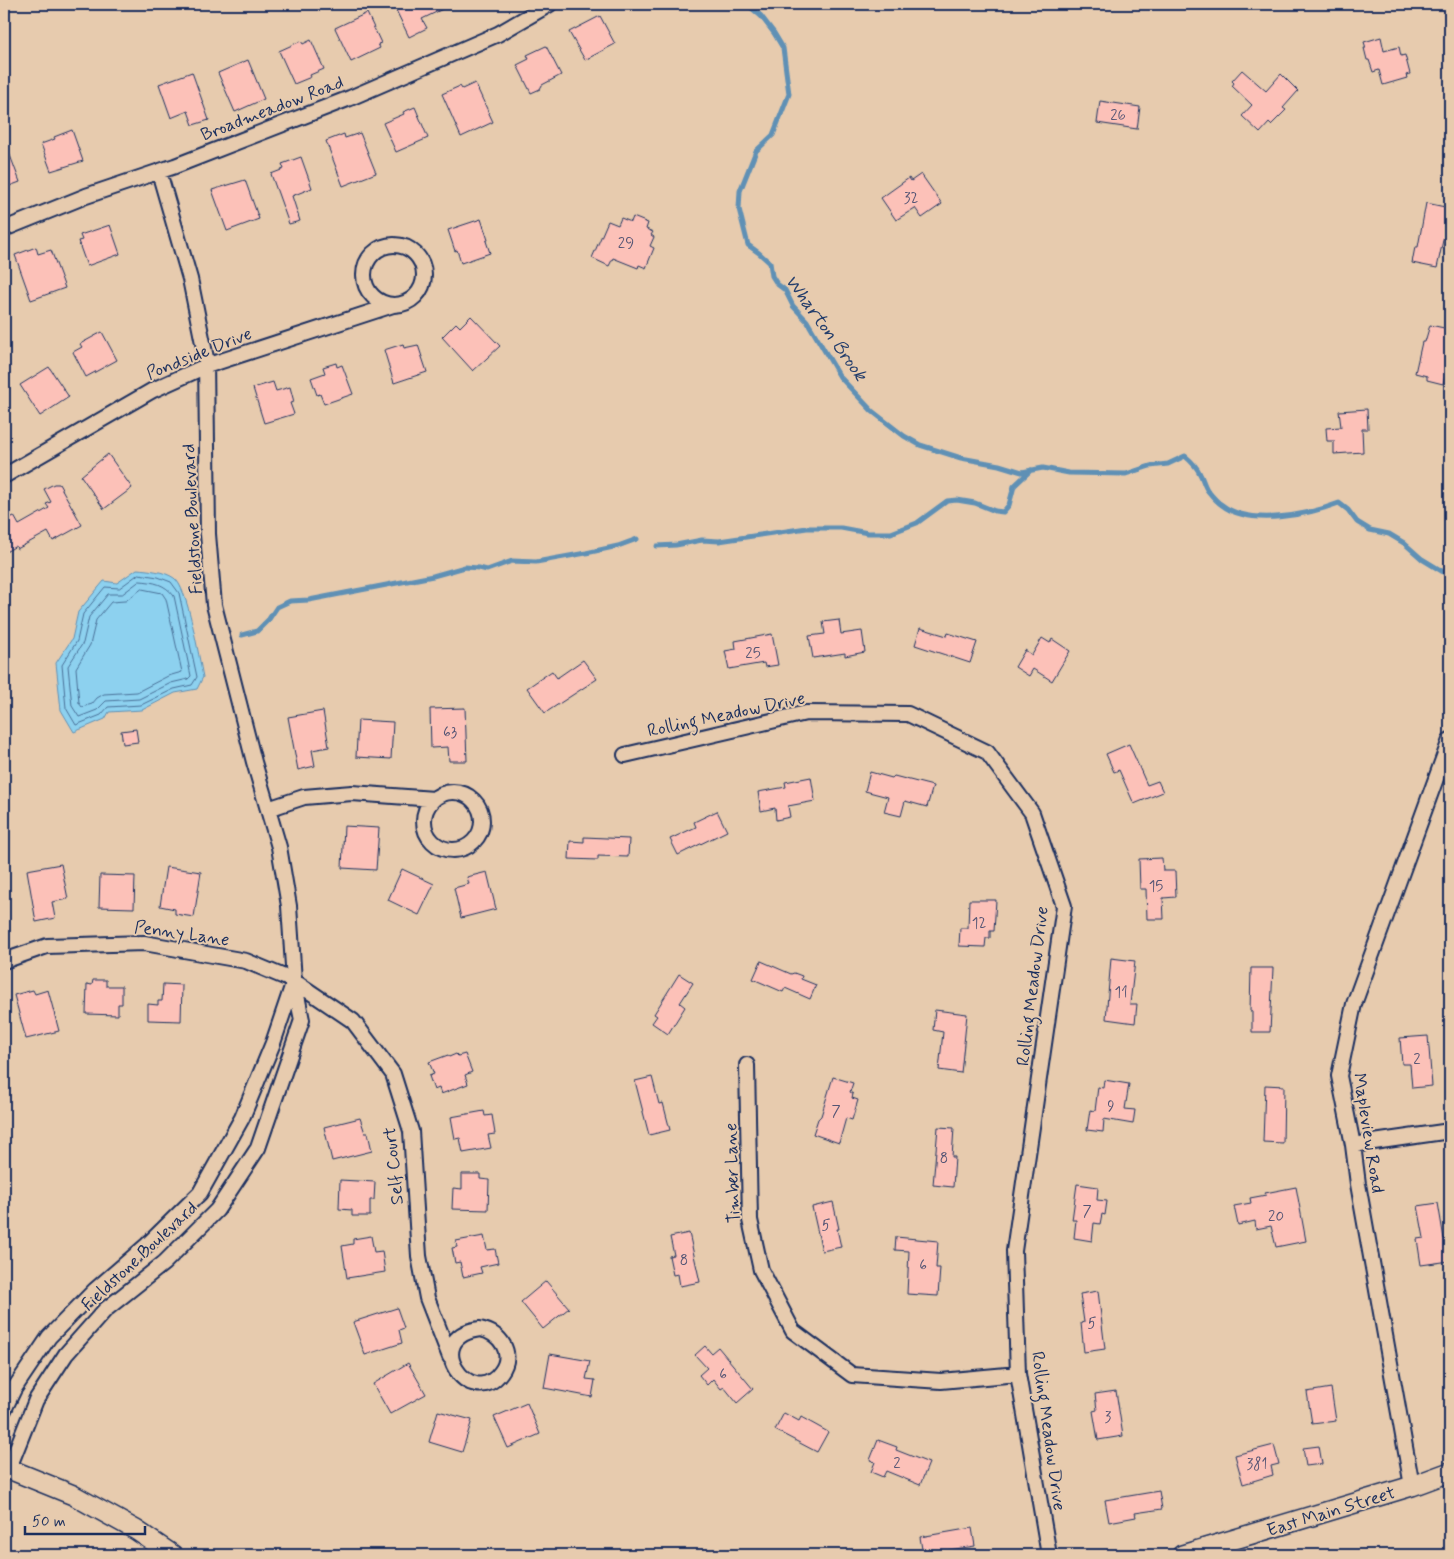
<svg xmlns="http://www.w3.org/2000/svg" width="1454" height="1559" font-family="Mynerve,sans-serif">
  <rect width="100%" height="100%" fill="#e7cbae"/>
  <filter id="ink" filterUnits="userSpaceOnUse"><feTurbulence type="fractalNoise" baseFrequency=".02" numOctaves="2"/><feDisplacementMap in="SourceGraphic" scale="10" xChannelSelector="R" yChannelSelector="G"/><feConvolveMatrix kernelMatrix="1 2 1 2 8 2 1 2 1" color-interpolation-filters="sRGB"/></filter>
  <g filter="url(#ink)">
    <!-- water -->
    <path fill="#8dd1ef" stroke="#5f90b5" d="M137,569c11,1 27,2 37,9 14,9 25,80 29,99l-6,12 -22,4 -33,17 -33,2 -4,7 -31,13 -13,-22 -5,-47 16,-24 6,-27 26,-31 13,2z"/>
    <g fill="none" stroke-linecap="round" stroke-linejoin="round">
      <!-- shore -->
      <path stroke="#497098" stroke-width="1" d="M139,574l19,3 13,5 8,11 18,84 -5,8 -18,4 -33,16 -33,2 -7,8 -25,10 -10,-17 -4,-43 15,-24 6,-27 22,-27 14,1z
        M140,581c14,1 25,3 34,15l17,80 -3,3 -17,4 -32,16 -33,2 -9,9 -18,7 -7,-11 -4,-40 15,-23 6,-26 19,-23h14z
        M142,589l20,4 4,6 16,73 -14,4 -31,16 -33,2 -7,4 -5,6 -10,3 -3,-4 -3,-35 14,-23 6,-25 15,-18 14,-1z"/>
      <!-- stream -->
      <path stroke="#5f90b5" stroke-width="5" d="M747,4l14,12 13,17 9,15 6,46 -16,41 -17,16 -16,40 -1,18 9,36 11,8 11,10 2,13 5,8 8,6 8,16 14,15 33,56 32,34 32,25 16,9 41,13 38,7 23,7 21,-4 26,5 57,1 24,-8 18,-2 17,-8c6,5 12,11 15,18 3,5 4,12 8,17 4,5 9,11 14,14 28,22 86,10 117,-2l9,7 9,12 13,8 19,4 15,9 18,16 28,17
        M657,546l19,-1 26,-5 17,1 88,-13h34l27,5h23l26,-10 30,-22 10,-1 18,3 20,8 8,1 6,-7 5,-19 17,-16
        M242,635l15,-4 12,-12 8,-12 13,-6 19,-1 124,-24 32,-9 14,1 8,2 25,-9 24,1 50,-9 32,-7 19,-7"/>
    </g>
    <!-- building -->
    <path fill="#fcc1b8" stroke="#1b2f5e" d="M393,4h60l-31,15 5,9 -18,9z
      M367,13l14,30 -3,1 2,4 -29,14 -16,-34z
      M600,16l15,28 -30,16 -16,-28z
      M1381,37l3,14 15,-4 2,9 4,-1 5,19 -4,1 1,3 -24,7 -4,-15 -6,2 -4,-12h-2l-3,-12h2l-2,-6z
      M311,40l13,29 -14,6 1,2 -17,7 -15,-33 22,-10 2,3z
      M546,46l15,29 -19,10 -2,4 -9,4 -14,-28 12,-6 -2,-4z
      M248,60l16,39 -29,13 -17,-39z
      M1242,70l24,21 15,-17 17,17 -15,17 3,2 -15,15 -2,-2 -9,10 -18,-17 10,-11 -20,-19 2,-3 -2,-2z
      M192,72l17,48 -16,5 -5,-14 -17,7 -12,-34z
      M475,83l18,39 -32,15 -19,-43 18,-8 2,3z
      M1100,101l40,6 -3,22 -40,-6z
      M415,107l13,31 -32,14 -13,-29 21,-9 -1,-2z
      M72,130l11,31 -32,10 -10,-27 14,-5 -1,-2z
      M360,133l16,40 -33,13 -17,-45 18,-7 1,4z
      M5,142l15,40 -16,6v-45z
      M301,157l11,31 -20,8 8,25 -11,3 -18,-50 13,-5 -2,-5z
      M921,174l21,30 -20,14 -7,-10 -19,12 -15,-22 28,-20 2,3z
      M245,180l14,39 -32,12 -15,-41z
      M1426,203l24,5 -13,60 -25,-5 3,-16h3z
      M633,217l15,6 -2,6 7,3 -2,3 3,2 -4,9 4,2 -8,20 -7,-3 -1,3 -25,-10 -4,8 -17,-8 16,-37 10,4 3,-7 10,4z
      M481,219l7,21 -2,1 4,12 -29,10 -4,-13 -2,1 -7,-21z
      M110,225l10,29 -33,12 -9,-25 4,-1 -2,-5z
      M36,247l2,7 13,-4 14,38 -34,12 -16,-45z
      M471,316l29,30 -27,25 -31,-34 14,-14 4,4z
      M1430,325l19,4 -3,13 4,1v12l-7,29 -16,-4v-4l-12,-3 7,-31h3z
      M102,332l15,28 -31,17 -13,-25 9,-5 -2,-3z
      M403,344l1,4 14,-3 9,27 -33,11 -10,-33z
      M336,363l1,4 5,-2 11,29 -29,10 -4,-10 -3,1 -6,-17 14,-5 -2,-6z
      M49,367l20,30 -29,19 -20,-31z
      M273,382l3,9 14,-4 4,15 -4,1 4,11 -30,9 -11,-35z
      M1367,409l1,20h-6l1,23 -29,2v-13h-7l-1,-13 15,-1 -2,-16z
      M108,454l24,34 -28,21 -23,-33z
      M54,484h5l23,41 -29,16 -5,-9 -31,17 -1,-3 -12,7v-32l10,-5 5,9 30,-17 -3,-4 5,-2 -7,-13z
      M839,620l2,14 21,-3 3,21 -20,4v-3l-32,5 -4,-22 16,-2 -2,-12z
      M920,628l27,8 1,-3 29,9 -7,21 -55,-18z
      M772,634l6,31 -13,2 -1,-4 -35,6 -4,-18 11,-2 -1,-8z
      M1042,638l8,5 2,-4 18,12 -18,30 -19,-12 -4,7 -14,-9 10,-17 7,5z
      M583,660l14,19 -52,34 -18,-25 25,-17 5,7z
      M465,708l2,53h-18l-1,-14 -17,1 -1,-39z
      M323,711l6,36 -17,3 3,16 -17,4 -10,-53z
      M358,720l35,2 -2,37 -35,-2z
      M136,729l2,13 -15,2 -2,-13z
      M1129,744l18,41 11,-4 5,11 -29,12 -15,-34 -5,2 -8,-18z
      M870,772l22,6 2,-2 39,10 -6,21 -22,-6 -4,15 -17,-4 4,-15 -23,-6z
      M811,777l4,24 -27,5 2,11 -14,3 -1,-12 -14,3 -3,-19 28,-5 -1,-5z
      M717,811l10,20 -49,24 -8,-16 26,-12 -2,-5z
      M344,826l35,2 -3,42 -34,-2z
      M584,837l45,2 -1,18 -30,-1v4l-29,-1 1,-18 14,1z
      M1162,858l1,13h12l1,26 -13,1 1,21h-17l-1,-30h-6l-1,-30z
      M61,864l7,35 -16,3 3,16 -19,4 -9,-52z
      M166,867l35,5 -7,45 -19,-3v-5l-15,-3z
      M402,869l32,15 -15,31 -31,-15z
      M487,872l9,37 -35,9 -7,-30 15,-4 -2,-7z
      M100,875l35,1 -1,32 -35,-1z
      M969,900h27l-2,31h-4v7h-4l-1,9 -26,-1 1,-18h8z
      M1111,958l24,3 -5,43h7l-2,19 -29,-4z
      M761,961l30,13 3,-1 8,3 -1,3 15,6 -6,14 -25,-11 -2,4 -30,-13z
      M1251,968h22l-3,64h-18v-21h-2z
      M679,974l14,9 -13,20 5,4 -17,27 -16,-11 5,-7 -3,-2z
      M93,980h13v6h16v18h-4v11l-32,-1 1,-30 5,1z
      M163,984l19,1 -1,36 -33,-1v-16l10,1v-4h4z
      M33,990l2,4 13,-4 11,41 -33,8 -12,-44z
      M935,1010l32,4 -6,59 -22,-3 4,-38 -10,-2z
      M1428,1036l4,50 -20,2 -2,-24h-8l-2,-26z
      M456,1054l2,2 7,-2 7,18 -7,3 3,9 -27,10 -2,-6 -5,2 -5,-14 5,-2 -5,-12 19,-7 1,2z
      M652,1077l7,27 4,-1 7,27 -21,5 -14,-54z
      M833,1077l20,6 -3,9 3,2 -1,4 6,2 -6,20 -6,-2 -7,25 -26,-9 5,-15 3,-3z
      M1104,1080l25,4 -4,25 10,1 -2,14 -29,-5 -1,13 -16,-2 3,-20 5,1 3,-24 5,1z
      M1265,1085l19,1 -1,57 -20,-1z
      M484,1111l1,5 7,-1 3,19 -7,1 3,13 -28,5 -3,-15 -5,1 -4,-22z
      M360,1118l5,15h3l4,18 -40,10 -8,-34z
      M938,1127l16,1 -2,29h3l-2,30 -20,-2z
      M462,1174h18v5l9,1 -1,30 -36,-1 1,-21 9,1z
      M340,1180l35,2 -1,18h-4v16h-18v-6l-13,-1z
      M1077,1184l21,3 -1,13 10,1 -2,14 -3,-1 -2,10 -6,-1 -2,18 -18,-3 2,-18h-4z
      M1296,1187l10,54 -30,6 -5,-21 -15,3 -1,-8 -17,4 -4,-19 17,-3 -1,-5 16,-3 -1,-2z
      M833,1202l6,27h-2l4,18 -19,4 -10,-44z
      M1438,1203l6,36 6,-1v23l-29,4 -4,-26 7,-1 -6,-32z
      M689,1233l11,49 -20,4 -2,-12 -5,1 -4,-19 5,-1 -4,-18z
      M371,1236l3,16 8,-1 3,21 -38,6 -5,-32 11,-2v-5z
      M484,1236l3,14 8,-1 3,14 -18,4 2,6 -19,4 -3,-15 -5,1 -3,-15 5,-1 -1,-6z
      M896,1237l42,4 -2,27h4l-2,28 -31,-2 2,-43 -14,-1z
      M546,1281l23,27 -26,21 -22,-27z
      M1098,1291l7,58 -21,3 -3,-29 3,-1 -4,-28z
      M397,1308l7,20 -5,2 3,13 -37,12 -12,-33z
      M705,1346l6,7 7,-6 35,42 -16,14 -13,-16 -3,2 -8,-10 -6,6 -8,-10 8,-7 -12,-13z
      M550,1354l40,7 -4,18 9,1 -3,17 -48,-9z
      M408,1363l18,31 -36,20 -17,-30z
      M1331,1388l5,33 -24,3 -5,-32z
      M1116,1391l7,45 -25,4 -5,-29 4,-1 -2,-16z
      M527,1403l13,31 -32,14 -14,-31z
      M438,1411l34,9 -10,32 -33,-10z
      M784,1413l15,8 2,-4 27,15 -11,20 -42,-22z
      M878,1440l19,7 -1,3 33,13 -9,22 -34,-14 -3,6 -12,-5 4,-10 -5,-2z
      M1274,1445l5,19 -8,2 2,9 -30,9 -8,-29z
      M1319,1446l3,18 -16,2 -3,-18z
      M1159,1491l3,18 -27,4 1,4 -27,5 -4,-22z
      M972,1528l3,18 -26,4 1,5h-27l-3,-18z"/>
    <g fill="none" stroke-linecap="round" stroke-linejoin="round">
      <!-- street casing -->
      <g stroke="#1b2f5e" stroke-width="18">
        <path id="street" d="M4,229l82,-33 89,-30 175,-68 148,-64 52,-30
          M364 275a30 30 0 1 1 60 0a30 30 0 1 1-60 0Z
          M4,476l149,-86 53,-24 187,-61
          M625,755l181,-42 102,1 79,38 45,61 32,93 -50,345 4,123 31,181
          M424 821a29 29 0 1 1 58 0a29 29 0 1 1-58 0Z
          M268,809l36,-12 48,-4 82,6
          M4,961l43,-15 97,-3 102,18 48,20 59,40 40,53 18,57 8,125 8,42 23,59
          M747,1065l3,155 11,50 32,61 59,44 89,6 77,-7
          M1353,1145l97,-14
          M480,1329c20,4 35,24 21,43 -30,42 -83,-35 -21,-43z
          M4,1410l10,-21 35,-52 46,-47 52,-45 53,-52 42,-75 31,-75 21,-62
          M9,1468l27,-68 30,-46 39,-44 59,-47 53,-53 41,-62 44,-128 -8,-39 -5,-75 -10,-59 -25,-85 -40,-157 -6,-71 -2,-176 -16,-79 -31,-107
          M1412,1486l-54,-302 -5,-39 -14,-69 15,-72 96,-264"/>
      </g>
      <!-- secondary casing -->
      <g stroke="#1b2f5e" stroke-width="22">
        <path id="secondary" d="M4,1467l69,28 63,35 37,25
          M1182,1555l230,-69 38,-14"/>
      </g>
      <!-- street -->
      <use href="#street" stroke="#e7cbae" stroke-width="14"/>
      <!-- secondary -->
      <use href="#secondary" stroke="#e7cbae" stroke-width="19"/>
    </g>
  </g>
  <g text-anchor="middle" stroke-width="4" stroke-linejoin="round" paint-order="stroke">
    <!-- number labels -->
    <g font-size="15" fill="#535474">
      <text x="1118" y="120">26</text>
      <text x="911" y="203">32</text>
      <text x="626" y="248">29</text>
      <text x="753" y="658">25</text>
      <text x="450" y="737">63</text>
      <text x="1156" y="891">15</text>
      <text x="979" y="928">12</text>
      <text x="1121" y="997">11</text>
      <text x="1417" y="1064">2</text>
      <text x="1111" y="1111">9</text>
      <text x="836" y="1116">7</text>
      <text x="944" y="1163">8</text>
      <text x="1087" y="1216">7</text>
      <text x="1276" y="1221">20</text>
      <text x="826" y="1230">5</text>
      <text x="684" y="1265">8</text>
      <text x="923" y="1270">6</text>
      <text x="1092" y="1328">5</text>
      <text x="723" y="1379">6</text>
      <text x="1108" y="1422">3</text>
      <text x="897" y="1468">2</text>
      <text x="1257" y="1469">381</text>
    </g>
    <!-- street labels -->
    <g font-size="18" fill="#1b2f5e" stroke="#e7cbae">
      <text transform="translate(272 108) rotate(-21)" y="6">Broadmeadow Road</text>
      <text transform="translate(199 353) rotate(-22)" y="6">Pondside Drive</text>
      <text transform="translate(192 519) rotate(-93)" y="6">Fieldstone Boulevard</text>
      <text transform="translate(726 714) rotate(-12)" y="6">Rolling Meadow Drive</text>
      <text transform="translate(182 933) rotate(8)" y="6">Penny Lane</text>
      <text transform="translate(1032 986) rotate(-83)" y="6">Rolling Meadow Drive</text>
      <text transform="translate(1369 1133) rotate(81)" y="6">Mapleview Road</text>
      <text transform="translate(393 1166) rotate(-96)" y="6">Self Court</text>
      <text transform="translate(732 1173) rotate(-92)" y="6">Timber Lane</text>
      <text transform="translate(139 1256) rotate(-43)" y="6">Fieldstone Boulevard</text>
      <text transform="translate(1049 1431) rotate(82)" y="6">Rolling Meadow Drive</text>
      <text transform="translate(1331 1511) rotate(-17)" y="6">East Main Street</text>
    </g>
    <!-- water labels -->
    <g font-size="19" font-style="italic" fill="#263f6c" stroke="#e7cbae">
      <text transform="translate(827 327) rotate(54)" y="7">Wharton Brook</text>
    </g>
  </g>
  <!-- margin -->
  <rect width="1454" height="1559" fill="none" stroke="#e7cbae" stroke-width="20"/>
  <rect x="10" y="10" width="1434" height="1539" fill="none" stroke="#1b2f5e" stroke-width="2" filter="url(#ink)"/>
  <!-- scale -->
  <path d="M25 1526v8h120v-8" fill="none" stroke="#1b2f5e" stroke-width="2.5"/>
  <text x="32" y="1526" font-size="15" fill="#1b2f5e" stroke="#e7cbae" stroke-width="4" paint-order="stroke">50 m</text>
</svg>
